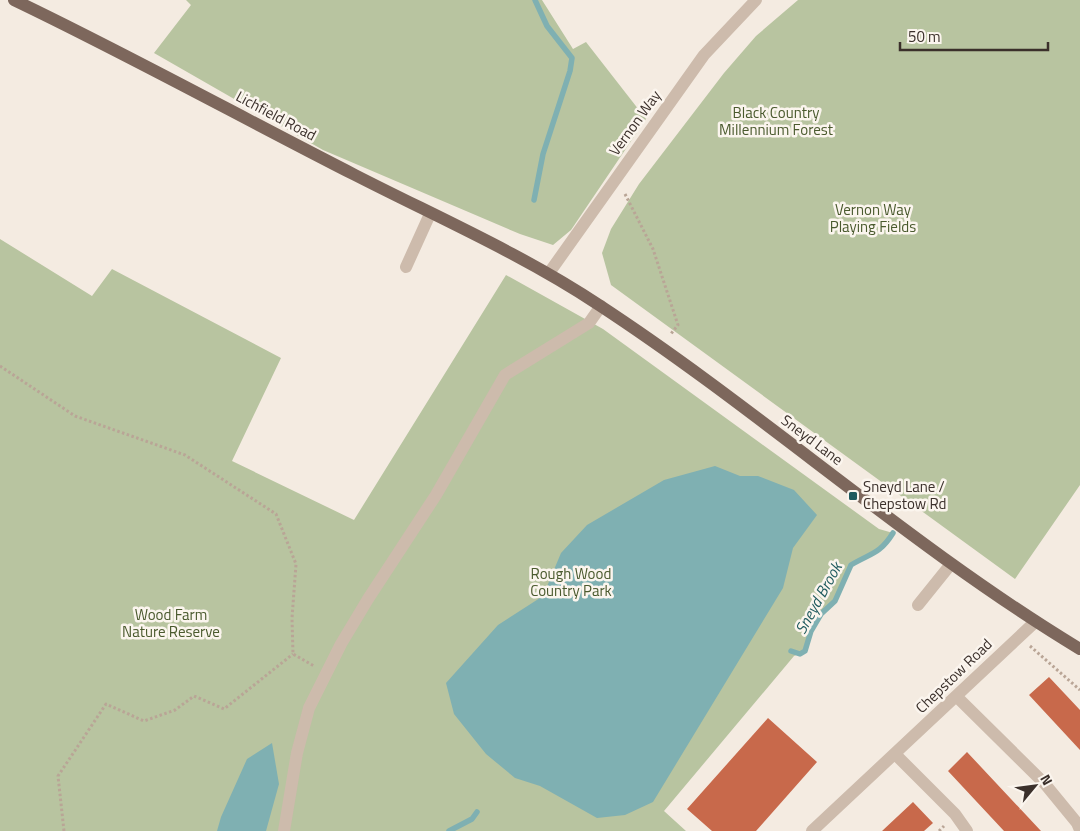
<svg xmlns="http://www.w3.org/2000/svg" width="1080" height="831" font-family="'Titillium Web',sans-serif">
  <rect width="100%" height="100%" fill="#f4ebe1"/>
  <!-- green -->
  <path fill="#b8c4a0" d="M186,0h356l31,49 13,-7 60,77 -75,111 -18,15 -33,-11 -197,-84 -169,-97 37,-48z
    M798,0h282v485l-65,94 -404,-294 -9,-32 9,-24 28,-45 85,-111 32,-37z
    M0,239l92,57 20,-27 169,89 -49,103 122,59 152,-245 97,54 276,200 14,4c-13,21 -22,20 -42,32l-16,36 -14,13 -10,17 -6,20 -11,5 -130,155 22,20h-686z"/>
  <!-- water -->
  <path fill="#7fb0b2" d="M715,466l25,10h18l36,14 23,25 -24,33 -10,40 -130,214 -28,13 -28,3 -57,-32 -25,-8 -29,-24 -32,-40 -8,-31 52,-58 45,-29 18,-43 26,-28 77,-45z
    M272,743l7,41 -13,47h-49l4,-14 26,-58z"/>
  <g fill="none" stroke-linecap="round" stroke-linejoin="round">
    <!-- stream -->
    <path stroke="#7fb0b2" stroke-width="5.5" d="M534,200l9,-46 27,-83 2,-13 -25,-32 -12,-26
      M791,651l9,3 5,-3 6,-20 10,-17 14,-13 16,-36c20,-12 29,-11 42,-32
      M449,831l23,-12 5,-7"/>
  </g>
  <!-- building -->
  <path fill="#c8694b" d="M1049,677l31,33v40l-51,-55z
    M768,718l49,44 -61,69h-44l-25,-22z
    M967,752l74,79h-37l-56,-60z
    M913,802l20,21 -9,8h-42z"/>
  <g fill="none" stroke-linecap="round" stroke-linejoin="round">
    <!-- path -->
    <path stroke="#b9a596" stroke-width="3" stroke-dasharray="2.5 2.5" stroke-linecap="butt" d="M625,194l28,55 25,76 -8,10
      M0,366l75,50 110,39 91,59 20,50 -4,54 1,36 21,12
      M1030,646l50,44
      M64,831l-6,-55 48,-72 38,17 31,-11 19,-14 30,13 69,-55
      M939,831l5,-5"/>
    <!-- minor -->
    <path stroke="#cdbbac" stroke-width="12" d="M406,267l24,-53
      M549,273l155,-218 52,-55
      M918,605l33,-41
      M956,696l89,88 32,39 3,7
      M895,754l60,60 12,17
      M284,831l13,-78 12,-45 32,-64 27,-45 68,-104 69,-120 84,-52 12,-17
      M812,831l223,-209"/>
    <!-- major -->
    <path stroke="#7d675c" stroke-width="12" d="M14,0c115,55 227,117 341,175 82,42 167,79 244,130 165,108 312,242 481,344"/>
  </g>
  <!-- markers -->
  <rect fill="#1f5a5e" stroke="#fbf5ee" stroke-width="2" x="848" y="491" width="10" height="10" rx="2.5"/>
  <g text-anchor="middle" stroke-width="5" stroke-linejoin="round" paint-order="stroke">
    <!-- park labels -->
    <g font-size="15" fill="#4a5a2e" stroke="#fbf5ee">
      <text x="776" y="118">Black Country<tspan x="776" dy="17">Millennium Forest</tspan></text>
      <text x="873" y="215">Vernon Way<tspan x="873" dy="17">Playing Fields</tspan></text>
      <text x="571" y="579">Rough Wood<tspan x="571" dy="17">Country Park</tspan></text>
      <text x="171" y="620">Wood Farm<tspan x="171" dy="17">Nature Reserve</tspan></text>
    </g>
    <!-- street labels -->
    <g font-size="15" fill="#3b302b" stroke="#fbf5ee">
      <text transform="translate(276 116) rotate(28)" y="5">Lichfield Road</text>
      <text transform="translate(635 123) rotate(-54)" y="5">Vernon Way</text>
      <text transform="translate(812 440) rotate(37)" y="5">Sneyd Lane</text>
      <text transform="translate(954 676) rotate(-44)" y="5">Chepstow Road</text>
    </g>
    <!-- poi labels -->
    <g font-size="15" fill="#3b302b" stroke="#fbf5ee" text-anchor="start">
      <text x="863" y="492">Sneyd Lane /<tspan x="863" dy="17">Chepstow Rd</tspan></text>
    </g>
    <!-- water labels -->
    <g font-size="16" font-style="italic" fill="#1f5a5e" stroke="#fbf5ee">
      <text transform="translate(818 598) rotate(-61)" y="6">Sneyd Brook</text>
    </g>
  </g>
  <!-- north arrow -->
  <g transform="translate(1035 786) rotate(61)" stroke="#fbf5ee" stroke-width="4" paint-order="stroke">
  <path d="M0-4L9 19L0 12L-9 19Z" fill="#3b302b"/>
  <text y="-8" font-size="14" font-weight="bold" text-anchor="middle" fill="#3b302b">N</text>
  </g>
  <!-- scale -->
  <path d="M900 42v8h148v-8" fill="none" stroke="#3b302b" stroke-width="2.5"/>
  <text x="908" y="42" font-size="15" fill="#3b302b" stroke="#fbf5ee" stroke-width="4" paint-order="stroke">50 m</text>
</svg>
